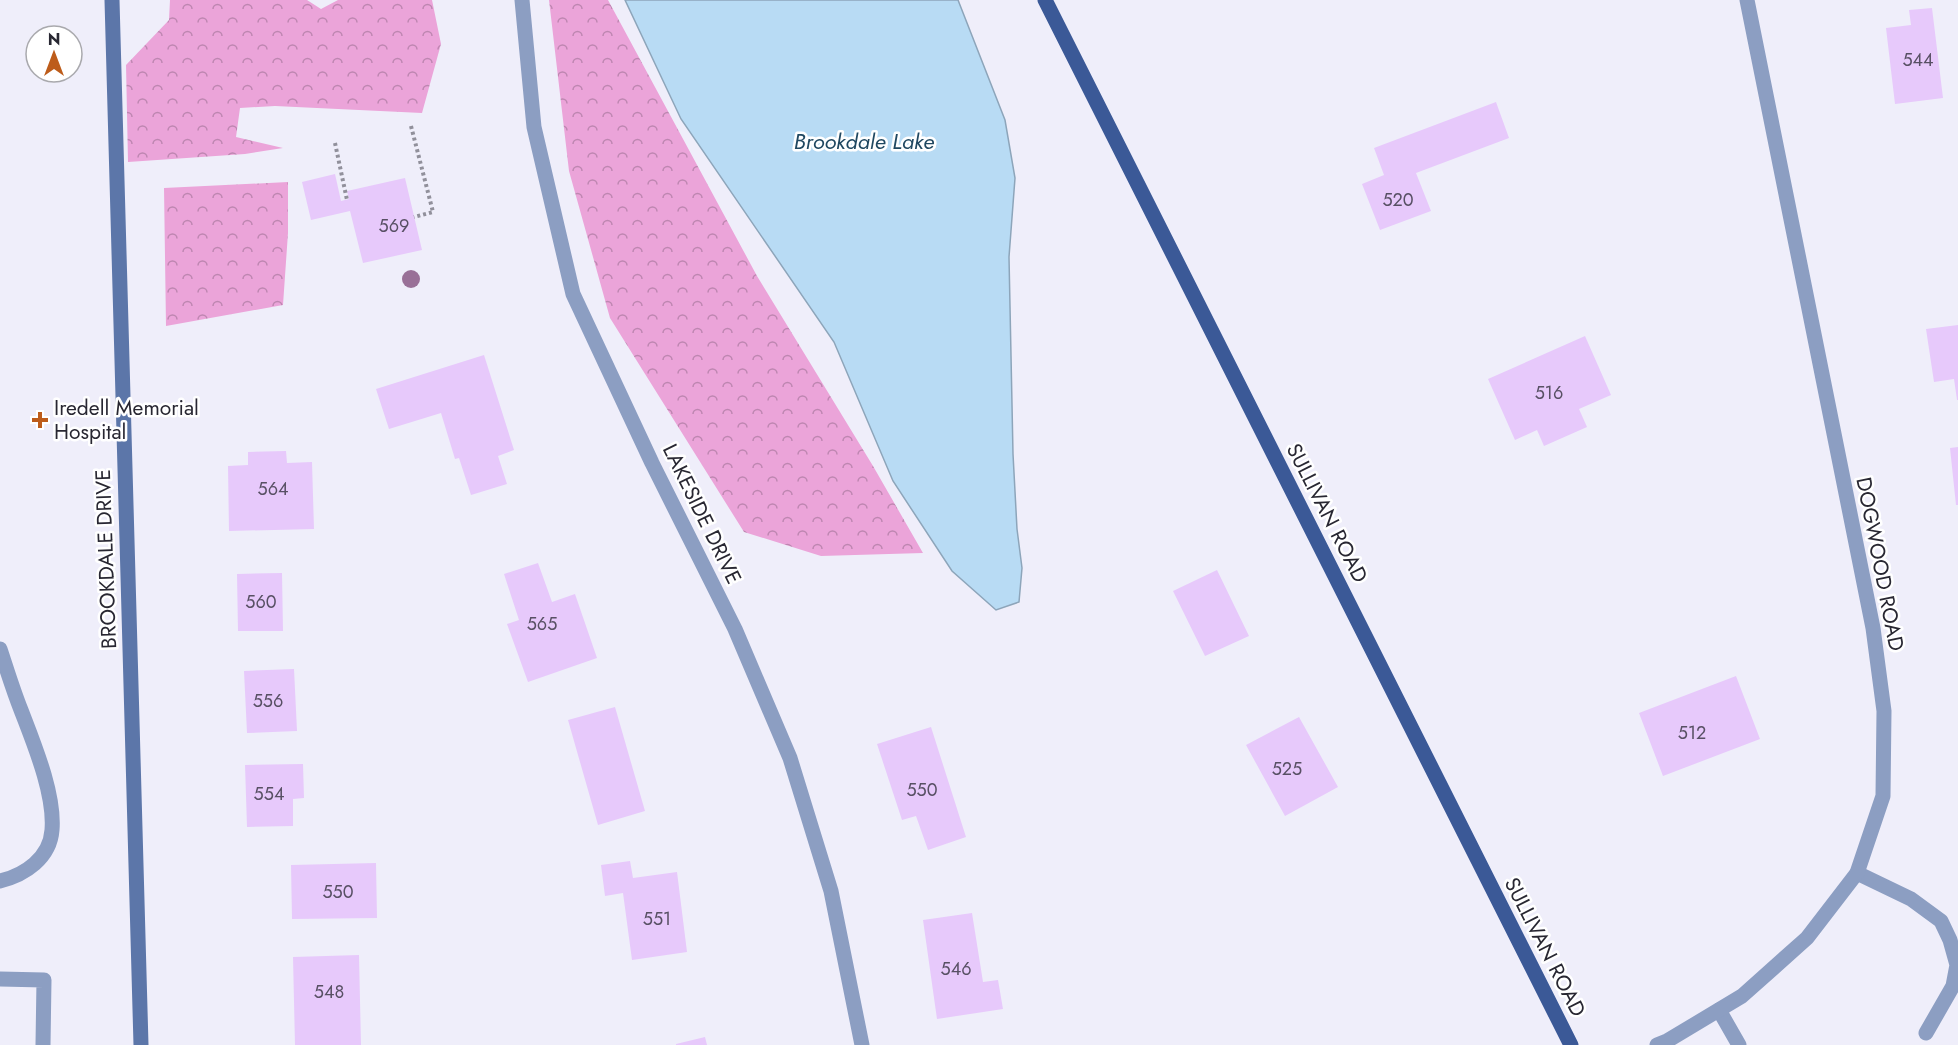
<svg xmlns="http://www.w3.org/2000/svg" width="1958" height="1045" font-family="Jost,sans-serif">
  <defs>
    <pattern id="forest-crowns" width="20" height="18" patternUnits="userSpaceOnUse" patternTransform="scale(1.5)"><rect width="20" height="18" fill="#eba4d9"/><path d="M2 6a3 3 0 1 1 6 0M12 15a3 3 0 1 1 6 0" fill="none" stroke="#be86b1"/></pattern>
  </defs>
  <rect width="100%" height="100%" fill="#efeefa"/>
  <!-- forest -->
  <path fill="url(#forest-crowns)" d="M170,0h137l14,9 17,-9h94l9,44 -19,69 -147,-7 -35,2 -4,29 47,11 -38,6 -117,8 -2,-97 43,-45z
    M549,0h59l149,276 116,190 50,87 -102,3 -77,-24 -134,-214 -41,-147z
    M288,182v51l-5,72 -117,21 -2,-138z"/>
  <!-- water -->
  <path fill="#b8dbf4" stroke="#8da5ba" stroke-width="1.5" d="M625,0h333l47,120 10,58 -6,79 4,197 4,75 5,39 -3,34 -23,8 -44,-39 -59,-90 -59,-139 -153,-223z"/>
  <!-- building -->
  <path fill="#e7c9fb" d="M1932,8l11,90 -48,6 -9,-76 25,-3 -2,-15z
    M1496,102l13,36 -93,35 15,38 -51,19 -18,-46 22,-9 -10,-27z
    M335,174l6,27 8,-2 -2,-8 58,-13 17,72 -59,13 -13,-52 -39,9 -9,-38z
    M1958,325v75h-1l-3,-21 -20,3 -8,-53z
    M1585,336l26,59 -32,14 8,18 -43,19 -7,-16 -22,10 -27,-61z
    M484,355l30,95 -16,6 9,28 -36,11 -12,-37 -4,1 -14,-46 -52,16 -13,-40z
    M1958,447v58h-2l-6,-57z
    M286,451l1,12 25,-1 2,67 -85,2 -1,-65 20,-1v-13z
    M538,563l14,39 23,-8 22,64 -69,24 -21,-58 12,-4 -15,-46z
    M1217,570l32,66 -44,20 -32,-65z
    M282,573l1,58h-45l-1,-57z
    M294,669l3,62 -50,2 -3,-62z
    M1736,676l24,63 -97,37 -24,-63z
    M615,707l30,104 -47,14 -30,-105z
    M1299,717l39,70 -53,29 -39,-71z
    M931,727l35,110 -38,13 -12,-34 -14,4 -25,-76z
    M303,764l1,34 -11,1v27l-46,1 -2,-62z
    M630,861l3,17 44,-6 10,80 -55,8 -9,-67 -18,3 -4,-31z
    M376,863l1,55 -85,1 -1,-54z
    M972,913l11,69 15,-2 5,29 -66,10 -14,-99z
    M359,955l2,90h-66l-2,-88z
    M705,1037l2,8h-31v-1z"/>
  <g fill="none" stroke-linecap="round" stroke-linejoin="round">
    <!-- path -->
    <path stroke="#91909b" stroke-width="4" stroke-dasharray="3 3" stroke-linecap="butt" d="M411,126l22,86 -19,5
      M335,143l12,57"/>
    <!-- lane -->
    <path stroke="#8c9ec2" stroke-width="15" d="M0,649c7,21 13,41 21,61 13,34 34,84 31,120 -2,28 -27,45 -52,51
      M1857,873l54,26 30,22 9,19 7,25 -4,21 -27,47
      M0,979l44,1 -1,65
      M1719,1010l20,35"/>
    <!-- street -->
    <path stroke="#8c9ec2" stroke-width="15" d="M522,0l12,127 39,167 79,169 83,166 55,129 41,133 31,154
      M1657,1045l10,-4 75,-45 65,-58 50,-65 26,-77 1,-85 -11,-83 -126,-628"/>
    <!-- secondary -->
    <path stroke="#5c76a9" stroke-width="15" d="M112,0l29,1045"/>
    <!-- primary -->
    <path stroke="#3b5997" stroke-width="15" d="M1045,0l526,1045"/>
  </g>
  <!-- trees -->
  <circle fill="#997097" cx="411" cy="279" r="9"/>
  <!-- markers -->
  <path fill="#bd5c1a" stroke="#fff" stroke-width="2" d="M37 411h6v6h6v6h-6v6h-6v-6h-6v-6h6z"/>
  <g text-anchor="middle" stroke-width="5" stroke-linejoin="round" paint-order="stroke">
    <!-- number labels -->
    <g font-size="18" fill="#585064">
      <text x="1918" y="66">544</text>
      <text x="1398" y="206">520</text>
      <text x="394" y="232">569</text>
      <text x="1549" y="399">516</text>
      <text x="273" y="495">564</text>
      <text x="261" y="608">560</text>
      <text x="542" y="630">565</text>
      <text x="268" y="707">556</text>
      <text x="1692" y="739">512</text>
      <text x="1287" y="775">525</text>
      <text x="922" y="796">550</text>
      <text x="269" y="800">554</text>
      <text x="338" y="898">550</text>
      <text x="657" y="925">551</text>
      <text x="956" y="975">546</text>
      <text x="329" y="998">548</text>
    </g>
    <!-- poi labels -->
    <g font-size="21" fill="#282732" stroke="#fff" text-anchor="start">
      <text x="54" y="415">Iredell Memorial<tspan x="54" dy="24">Hospital</tspan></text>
    </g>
    <!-- street labels -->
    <g font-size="21" fill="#282732" stroke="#fff">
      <text transform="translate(1327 513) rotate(63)" y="7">SULLIVAN ROAD</text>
      <text transform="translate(702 514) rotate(64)" y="7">LAKESIDE DRIVE</text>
      <text transform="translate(106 559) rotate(-92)" y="7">BROOKDALE DRIVE</text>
      <text transform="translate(1880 564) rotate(79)" y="7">DOGWOOD ROAD</text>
      <text transform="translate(1545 947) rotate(63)" y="7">SULLIVAN ROAD</text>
    </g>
    <!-- water labels -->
    <g font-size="22" font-style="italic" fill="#204861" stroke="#fff">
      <text x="864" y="149">Brookdale Lake</text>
    </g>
  </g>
  <!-- north arrow -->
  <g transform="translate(54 54)"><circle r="28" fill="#ffffff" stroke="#a9a9ad" stroke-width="1.5"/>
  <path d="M0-4.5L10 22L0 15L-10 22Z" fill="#bd5c1a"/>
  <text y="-9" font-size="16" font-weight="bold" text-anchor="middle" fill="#282732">N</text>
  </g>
</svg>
